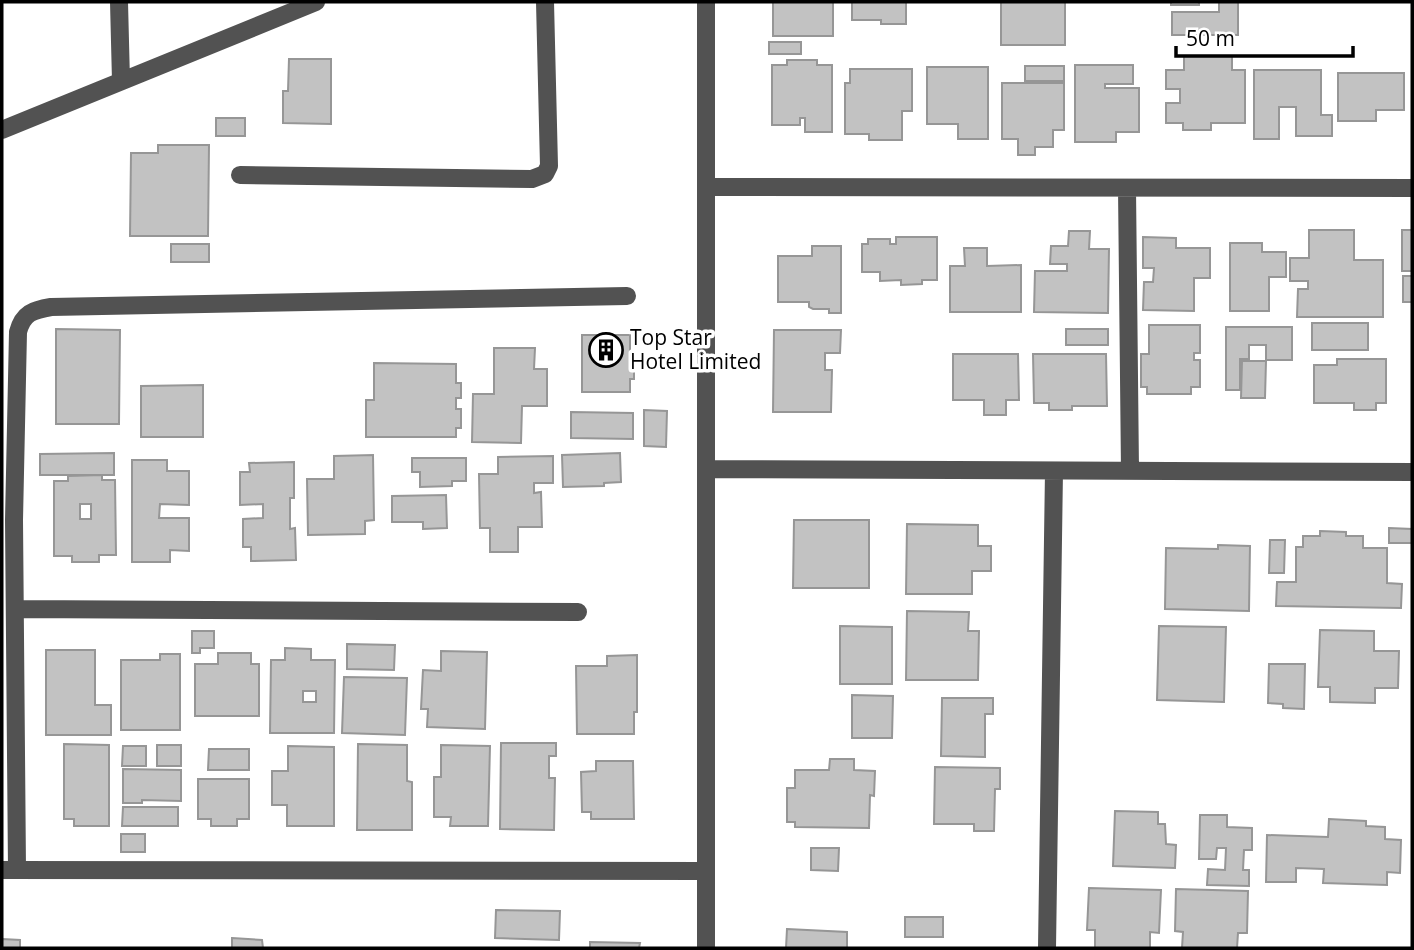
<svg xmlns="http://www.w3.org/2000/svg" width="1414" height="950" font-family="'Open Sans',sans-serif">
  <rect width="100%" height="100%" fill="#fff"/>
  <!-- building -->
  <path fill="#c2c2c2" stroke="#969696" stroke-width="2" fill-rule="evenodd" d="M773,2h60v34h-60z
    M852,2h54v22h-25v-4h-29z
    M1001,2h64v43h-64z
    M1171,2h28v3h-28z
    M1219,2h19v33h-66v-23h47z
    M769,42h32v12h-32z
    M1184,56h48v14h13v53h-34v7h-28v-7h-17v-20h14v-14h-14v-19h18z
    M289,59h42v65l-48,-1v-32h5z
    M787,60h30v5h15v67h-27v-14h-5v7h-28v-60h15z
    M1075,65h58v19h-28v4h34v44h-23v10h-41z
    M1025,66h39v15h-39z
    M927,67h61v72h-30v-15h-31z
    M850,69h62v42h-10v29h-33v-6h-24v-51h5z
    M1254,70h67v45h11v21h-36v-29h-17v32h-25z
    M1338,73h66v37h-28v11h-38z
    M1002,83h62v47h-11v17h-18v8h-17v-16h-16z
    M216,118h29v18h-29z
    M158,145h51l-1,91h-78l1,-83h27z
    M1309,230h45v30h29v57h-86l1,-28h10v-8h-18v-23h19z
    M1402,230h10v41h-10z
    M1069,231h21l-1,18h20l-1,64 -74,-1 1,-41h32v-7h-17l1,-18h17z
    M896,237h41v43h-15v4l-21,1v-5l-21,1v-9h-18v-28h6v-5h22v5h6z
    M1143,237l33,1v10h34v30h-16v33l-51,-1 1,-28h9l1,-14h-11z
    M1230,243h32v9h24v25h-17v34h-39z
    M171,244h38v18h-38z
    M812,246h29v67h-12v-4h-16l-4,-2v-5h-31v-46h34z
    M964,248h23v18l34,-1v47h-71v-46h15z
    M1403,276h9v26h-9z
    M1312,323h56v27h-56z
    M1149,325h51v28h-6v7h6v27h-9v7h-44v-7h-6v-33h8z
    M1226,327h66v33h-26v-15h-17v14h-9v31h-14z
    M56,329l64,1 -1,94h-63z
    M1066,329h42v16h-42z
    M774,330h67l-1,23h-15v17h7l-1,42h-58z
    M582,335h48v31h4v13h-4v13h-48z
    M494,348h41l-1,21h13v37h-25l-1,37 -49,-1 1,-48h21z
    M953,354h65l1,46h-13v15h-22v-15h-31z
    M1033,354h73l1,52h-35v4h-23v-7h-15z
    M1337,359h49v44h-10v7h-22v-7h-40v-38h23z
    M1242,361h24l-1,37h-24z
    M374,363l82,1v19h5v15h-5v11h5v19h-5v9h-90v-37h8z
    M203,385v52h-62v-51z
    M644,410l23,1 -1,36 -22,-1z
    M571,412l62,1v26l-62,-1z
    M114,453v22h-74v-21z
    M620,453l1,29 -17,1v3l-41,1 -1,-32z
    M373,455l1,65 -9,1v13l-57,1 -1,-56h27v-23z
    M553,456v27h-19v10l7,-1 1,35h-24v25h-28v-24h-10l-1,-54h19v-17z
    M412,458h54v23h-14v5l-32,1v-15h-8z
    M132,460h35v11h22v34l-29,-1 -1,14h30v33l-19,-1v12h-38z
    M294,462v36h-4v31l5,-1 1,32 -45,1v-14h-8v-28l20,-1v-14l-23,1v-33h10l-1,-9z
    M102,475v5h13l1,75h-17v7h-27v-6h-18v-75h14v-5zM80,504h11v15h-11z
    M446,495l1,33 -24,1v-7h-31v-26z
    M794,520h75v68h-76z
    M907,524l71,1v21h13v25h-19v23h-66z
    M1389,528l23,1v14h-23z
    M1320,531l26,1v4h17v12h24v35l15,1 -1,24 -125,-2 1,-24h19v-35h7v-11h17z
    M1270,540h15l-1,33h-15z
    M1218,545l32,1 -1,65 -84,-2 1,-61 52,1z
    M907,611l62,1 -1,19h11l-1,49h-72z
    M840,626l52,1v57h-52z
    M1159,626l67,1 -2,75 -67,-2z
    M1320,630l54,1v20h25l-1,37h-23v15l-45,-1v-15h-12z
    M192,631h22v17h-14v5h-8z
    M347,644l48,1 -1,25 -47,-1z
    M285,648l26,1v11h24l-1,73h-64l1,-73h14zM303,691h13v11h-13z
    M46,650h49v55h16v30h-65z
    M441,651l46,1 -2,77 -58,-2 1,-18h-7l2,-39 18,1z
    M218,653h33v11h8v52h-64v-52h23z
    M160,654h20v76h-59v-70h39z
    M637,655v57h-3v22h-57l-1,-68h31v-10z
    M1269,664h36l-1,45 -21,-1v-4l-15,-1z
    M344,677l63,1 -2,57 -63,-2z
    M852,695l41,1 -1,42h-40z
    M942,698h51v16h-8v43l-44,-1z
    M501,743h55v13h-7v22h6l-1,52 -54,-1z
    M64,744l45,1v81h-35v-7h-10z
    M358,744l49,1v36l5,1v48h-55z
    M157,745h24v21h-24z
    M441,745l49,1 -2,80h-38l1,-9h-17v-40h7z
    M123,746h23v20h-24z
    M288,746l46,1v79h-47v-21h-15v-34h16z
    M209,749h40v21h-41z
    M830,759h24v11l21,1 -1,25 -4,-1 -1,33 -74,-1v-5h-8v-34h8v-18h34z
    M596,761h37l1,58h-43v-7h-9l-1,-40 15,-1z
    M935,767l65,1v21h-5l-1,42h-20v-7h-40z
    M123,769l58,1v31l-39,-1v3h-19z
    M198,779h51v40h-12v7h-26v-7h-13z
    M123,807h55v19h-56z
    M1115,811l43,1v12h7l1,20 10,1 -1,23 -62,-2z
    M1200,815h27v12l25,1v22h-8l-1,20h6v16l-42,-1 1,-16 17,1 1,-22h-9l-1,11h-17z
    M1329,819l37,2v5l19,1v12l16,1 -1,33 -13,-1v13l-64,-2 1,-14 -28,-1v14h-30l1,-47 61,2z
    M121,834h24v18h-24z
    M811,848h28l-1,23 -27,-1z
    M1089,888l72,2 -2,43 -9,-1v16h-55v-18h-8z
    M1176,889l72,2 -1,42h-9l-1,15h-55l1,-16 -8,-1z
    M496,910l64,1 -1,29 -64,-2z
    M905,917h38v20h-38z
    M787,929l60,3v16h-61z
    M232,938l30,2 1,8h-31z
    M2,939l18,1v8h-18z
    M590,942l50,1 -1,5h-49z"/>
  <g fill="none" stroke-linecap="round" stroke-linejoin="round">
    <!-- minor -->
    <path stroke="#525252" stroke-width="18" d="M119,2l2,79
      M2,130l314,-128
      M240,175l292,4 13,-5 4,-8 -4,-164
      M706,187l706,1
      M1127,188l3,283
      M706,469l706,3
      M16,609l562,3
      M2,870l704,1
      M17,870l-3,-350 4,-188c5,-19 15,-22 33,-25l576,-11
      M706,948v-946
      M1047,948l7,-477"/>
  </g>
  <!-- icons -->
  <defs>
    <g id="building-ring" transform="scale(1.75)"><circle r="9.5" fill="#fff" stroke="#000" stroke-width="1.5"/><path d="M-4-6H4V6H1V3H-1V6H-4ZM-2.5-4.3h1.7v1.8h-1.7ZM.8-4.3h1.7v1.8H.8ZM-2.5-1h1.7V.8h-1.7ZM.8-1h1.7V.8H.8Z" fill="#000"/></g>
  </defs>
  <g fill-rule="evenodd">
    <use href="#building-ring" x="606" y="350"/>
  </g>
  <g text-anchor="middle" stroke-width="7" stroke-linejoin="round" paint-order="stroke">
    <!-- poi labels -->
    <g font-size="21" fill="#000" stroke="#fff" text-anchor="start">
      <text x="630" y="345">Top Star<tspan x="630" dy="24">Hotel Limited</tspan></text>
    </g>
  </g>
  <!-- border -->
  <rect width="1414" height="950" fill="none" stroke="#000000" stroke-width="7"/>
  <!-- scale -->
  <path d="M1176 46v10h177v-10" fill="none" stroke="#000000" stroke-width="3.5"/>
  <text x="1186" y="46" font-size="21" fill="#000000" stroke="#ffffff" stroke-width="5" paint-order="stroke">50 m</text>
</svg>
